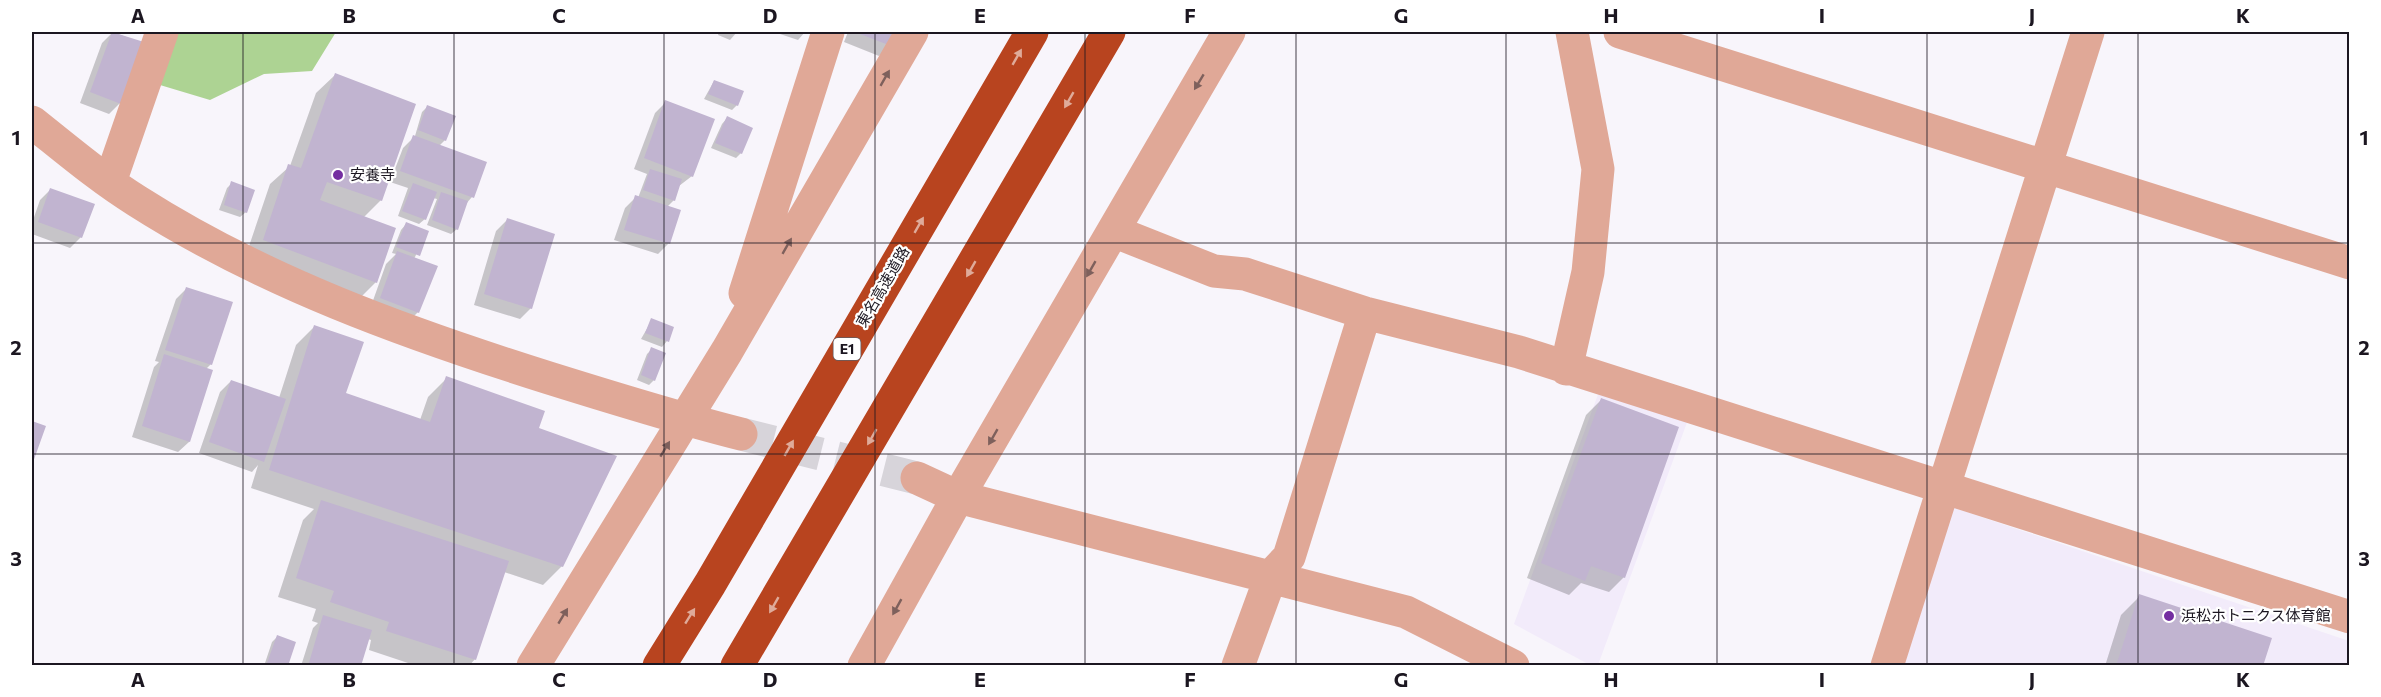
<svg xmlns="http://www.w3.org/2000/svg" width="2381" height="697" font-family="Commissioner,'Noto Sans JP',sans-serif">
  <rect width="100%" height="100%" fill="#f8f5fb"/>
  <!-- built -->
  <path fill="#f2ebfa" d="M1600,389l89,28 -91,248h-8l-76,-41z
    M1949,506l400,135v24l-453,1z"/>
  <!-- green -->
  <path fill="#add393" d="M168,32h168l-24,39 -48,3 -54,26 -60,-18z"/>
  <!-- shadow -->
  <path fill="#0003" d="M113,32l29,11 -22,60 -11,11 -29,-11 22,-60z
    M719,32h18l-7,8 -12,-5z
    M774,32h31l-7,8z
    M848,32h47l-5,13 -11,11 -35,-14z
    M335,75l46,125 -18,18 13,64 -19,19 -112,-43 25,-74 20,-18 26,-73z
    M714,81l23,24 -5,5 -28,-11z
    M666,102l26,74 -13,10 -5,14 -7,7 2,36 -11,11 -44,-14 11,-32 11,-11 2,1 9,-24 -13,-5 21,-56z
    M427,107l18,33 -6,6 33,51 -7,8 -8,24 -6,5 -24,-9 10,-26 -4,-1 -8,21 -6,5 -21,-8 10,-28 -18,-6 13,-34 12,-12 7,-24z
    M727,118l14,35 -5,5 -25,-10 11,-24z
    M232,183l14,29 -6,5 -21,-7 8,-22z
    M51,189l30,48 -11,11 -38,-14v-11l8,-23z
    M507,220l24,88 -11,11 -46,-14 22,-74z
    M406,224l21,8 -13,27 4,53 -11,11 -37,-14 16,-45 10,-10 -4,-1 9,-23z
    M187,288l24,76 -5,5 5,2 -22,71 -11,10 -46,-15 22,-70 5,-5 -4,-1 21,-62z
    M652,320l15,21 -5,6 -21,-8z
    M314,327l30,67 76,26 8,-23 19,-19 90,51 25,137 -19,19 -39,-13 -29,87 -6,7h-52l-48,-16 2,-10 -3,-1 -8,27h-59l12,-38 5,-5 -6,-2 4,-12 -38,-12 25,-77 11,-11 -63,-21 7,-23 -6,7 -53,-19 21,-61 11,-11 48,17 17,-53z
    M652,349l2,31 -5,5 -12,-5 10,-26z
    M1601,400l23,177 -15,15 -28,-9 -12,12 -42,-17 59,-163z
    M32,423l12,4 -12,34z
    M2140,596l122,70h-157l16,-51z
    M277,637l9,29h-22l8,-24z"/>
  <!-- building -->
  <path fill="#c1b4d0" d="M112,32l32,10 -23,62 -31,-12z
    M855,32h42l-6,14z
    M335,73l81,31 -34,97 -55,-19 -7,18 76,28 -19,55 -114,-43 25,-76 13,4z
    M714,80l30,11 -6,15 -30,-12z
    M665,100l50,19 -22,58 -49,-19z
    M427,105l29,11 -10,25 -28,-11z
    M727,116l26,12 -11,26 -27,-11z
    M413,135l74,27 -13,36 -74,-27z
    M650,169l32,10 -7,22 -32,-11z
    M231,181l24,9 -8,23 -23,-8z
    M413,183l24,9 -11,28 -24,-9z
    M50,188l45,16 -13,34 -44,-16z
    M441,192l27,9 -10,29 -26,-10z
    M635,195l46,15 -11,34 -46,-14z
    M507,218l48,16 -23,75 -48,-15z
    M406,222l23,9 -9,25 -24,-9z
    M397,251l41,15 -19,47 -39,-15z
    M186,287l47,15 -21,63 -47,-15z
    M651,318l23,9 -5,15 -24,-9z
    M314,325l50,17 -18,51 84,29 16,-46 99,35 -6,17 78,28 -54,111 -294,-97z
    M651,347l15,6 -11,28 -14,-6z
    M164,354l49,16 -23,72 -48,-16z
    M231,380l55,19 -22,63 -55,-20z
    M1601,398l78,29 -54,151 -34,-12 -6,15 -44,-18z
    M32,421l14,5 -14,39z
    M321,500l188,61 -33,99 -90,-29 3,-9 -59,-20 4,-11 -38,-13z
    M2139,594l133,44 -9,28h-147z
    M323,615l49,15 -11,36h-53z
    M277,635l19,7 -8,24h-22z"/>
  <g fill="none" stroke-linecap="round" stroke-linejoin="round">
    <!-- minor-tunnel -->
    <path stroke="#d7d4da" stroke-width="33" stroke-dasharray="33 16" stroke-linecap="butt" d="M741,434l176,44"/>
    <!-- minor -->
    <path stroke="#e0a897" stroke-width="33" d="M1620,32l730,231
      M32,122c34,27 68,56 105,79 127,81 269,132 412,177 64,20 128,40 192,56
      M110,182l52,-150
      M1113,231l101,40 31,3 120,39 154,39 831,265
      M745,293l83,-261
      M1566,369l22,-97 10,-103 -26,-137
      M917,478l41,19 448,115 107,54
      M533,666l194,-315 185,-319
      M864,666l94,-169 271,-465
      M1238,666l33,-90 18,-19 76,-244
      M1887,666l201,-634"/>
    <!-- highway -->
    <path stroke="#b8441f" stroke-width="33" d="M659,666l51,-82 322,-552
      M737,666l372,-634"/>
  </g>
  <!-- one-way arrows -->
  <defs><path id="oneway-solid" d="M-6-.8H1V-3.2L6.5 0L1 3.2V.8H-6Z" transform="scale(1.5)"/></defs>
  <g fill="#dfab9a">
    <use href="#oneway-solid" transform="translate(1017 57) rotate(-60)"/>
    <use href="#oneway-solid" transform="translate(1069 100) rotate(120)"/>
    <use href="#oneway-solid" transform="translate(919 225) rotate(-60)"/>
    <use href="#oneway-solid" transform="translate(971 269) rotate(120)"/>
    <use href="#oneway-solid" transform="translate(872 437) rotate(120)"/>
    <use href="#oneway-solid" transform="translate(789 448) rotate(-60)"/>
    <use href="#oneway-solid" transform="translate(774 605) rotate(120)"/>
    <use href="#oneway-solid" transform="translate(690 616) rotate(-58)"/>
  </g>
  <g fill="#7e605c">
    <use href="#oneway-solid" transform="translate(885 78) rotate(-60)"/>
    <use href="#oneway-solid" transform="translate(1199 82) rotate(121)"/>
    <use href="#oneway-solid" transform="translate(787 246) rotate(-60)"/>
    <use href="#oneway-solid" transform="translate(1091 269) rotate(120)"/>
    <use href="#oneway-solid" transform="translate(993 437) rotate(120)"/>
    <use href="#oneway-solid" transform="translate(665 449) rotate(-59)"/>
    <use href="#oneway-solid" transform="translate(897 607) rotate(119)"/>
    <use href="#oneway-solid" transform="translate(563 616) rotate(-59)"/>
  </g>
  <!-- grid -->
  <path fill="none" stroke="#1c1721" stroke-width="1.5" stroke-opacity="0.55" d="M243,32v634M454,32v634M664,32v634M875,32v634M1085,32v634M1296,32v634M1506,32v634M1717,32v634M1927,32v634M2138,32v634M32,243h2318M32,454h2318"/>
  <!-- markers -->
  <g fill="#742ea1" stroke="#fff" stroke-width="2">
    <circle cx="338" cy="175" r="6"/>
    <circle cx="2169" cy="616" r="6"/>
  </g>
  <g text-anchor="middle" stroke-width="4.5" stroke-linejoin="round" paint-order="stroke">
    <!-- shield labels -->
    <rect fill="#fff" stroke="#605d64" stroke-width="1.5" x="833.5" y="338" width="27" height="22" rx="4.5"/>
    <g font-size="14" font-weight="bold" fill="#1c1721">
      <text x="847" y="354">E1</text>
    </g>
    <!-- poi labels -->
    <g font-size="15" fill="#1c1721" stroke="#fff" text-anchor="start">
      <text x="350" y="180">安養寺</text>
      <text x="2181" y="621">浜松ホトニクス体育館</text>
    </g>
    <!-- street labels -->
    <g font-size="15" fill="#1c1721" stroke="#fff">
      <text transform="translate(883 287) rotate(-60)" y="5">東名高速道路</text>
    </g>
  </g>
  <!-- border -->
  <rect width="2381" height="697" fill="none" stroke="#ffffff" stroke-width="66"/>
  <rect x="33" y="33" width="2315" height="631" fill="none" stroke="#1c1721" stroke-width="2"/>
  <g font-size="20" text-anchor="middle" font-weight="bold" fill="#1c1721">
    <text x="138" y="23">A</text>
    <text x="349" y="23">B</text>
    <text x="559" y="23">C</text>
    <text x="770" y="23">D</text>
    <text x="980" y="23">E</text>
    <text x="1190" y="23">F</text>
    <text x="1401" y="23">G</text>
    <text x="1611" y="23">H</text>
    <text x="1822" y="23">I</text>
    <text x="2032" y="23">J</text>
    <text x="2243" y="23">K</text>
    <text x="16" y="145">1</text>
    <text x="2364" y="145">1</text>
    <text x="16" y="355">2</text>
    <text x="2364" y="355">2</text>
    <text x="16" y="566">3</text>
    <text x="2364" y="566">3</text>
    <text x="138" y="687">A</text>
    <text x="349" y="687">B</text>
    <text x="559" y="687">C</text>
    <text x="770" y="687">D</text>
    <text x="980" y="687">E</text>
    <text x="1190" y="687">F</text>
    <text x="1401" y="687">G</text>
    <text x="1611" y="687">H</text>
    <text x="1822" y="687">I</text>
    <text x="2032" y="687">J</text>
    <text x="2243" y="687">K</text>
  </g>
</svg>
